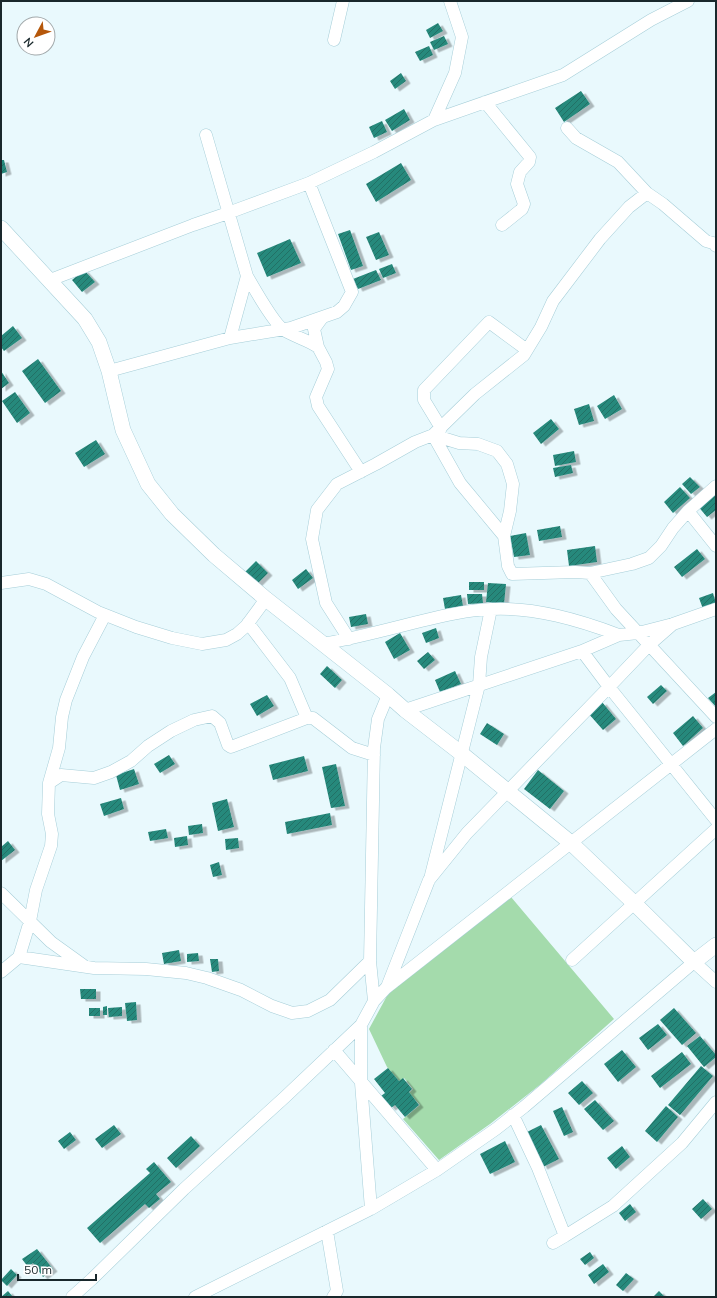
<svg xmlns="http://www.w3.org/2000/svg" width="717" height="1298" font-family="Mulish,sans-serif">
  <defs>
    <pattern id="building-hatch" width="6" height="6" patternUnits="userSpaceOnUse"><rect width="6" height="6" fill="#27897b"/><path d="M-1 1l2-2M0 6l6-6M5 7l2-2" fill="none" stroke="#217065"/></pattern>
    <filter id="shadow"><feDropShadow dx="4.5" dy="2.5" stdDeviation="0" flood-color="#0004"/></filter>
  </defs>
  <rect width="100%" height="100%" fill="#e9f9fd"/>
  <!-- green -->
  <path fill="#a4dbac" d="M511,897l103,122 -73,65 -51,40 -51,36 -36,-41 17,-14 -11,-12 4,-4 -9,-11 -5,3 -12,-14 -18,-38 19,-35z"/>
  <!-- building -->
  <path fill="url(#building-hatch)" filter="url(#shadow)" d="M438,23l5,8 -13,7 -4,-8z
    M444,36l4,8 -14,6 -4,-8z
    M429,46l4,9 -13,6 -5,-9z
    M401,73l5,8 -11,8 -5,-8z
    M581,91l9,13 -26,18 -9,-14z
    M404,109l6,11 -18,11 -7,-11z
    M382,121l5,11 -13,6 -5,-11z
    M1,160h3l3,12 -6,2z
    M401,163l10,17 -35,22 -10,-18z
    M350,230l13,36 -12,4 -13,-36z
    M379,232l10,23 -13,5 -10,-23z
    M290,239l11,24 -34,14 -10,-24z
    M392,264l4,9 -13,5 -4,-9z
    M84,270l11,12 -13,10 -10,-12z
    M376,270l5,10 -23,9 -5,-10z
    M13,326l9,12 -18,13 -3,-4v-11z
    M38,359l23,32 -16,12 -23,-32z
    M1,371l8,12 -8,6z
    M15,392l15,21 -13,10 -15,-22z
    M614,395l8,14 -17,10 -8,-13z
    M589,404l5,17 -15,4 -5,-16z
    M551,419l8,10 -18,15 -8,-11z
    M96,440l9,14 -21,13 -9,-14z
    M574,451l2,11 -21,4 -2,-11z
    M571,465l2,8 -18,4 -2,-9z
    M690,477l10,10 -9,7 -9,-10z
    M680,487l10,11 -17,15 -9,-11z
    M713,493l3,3v14l-9,7 -10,-12z
    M560,526l2,11 -23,4 -2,-11z
    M526,533l4,22 -16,2 -4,-21z
    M595,546l2,16 -28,4 -2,-16z
    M697,549l8,10 -23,18 -8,-10z
    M256,561l12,12 -12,12 -12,-12z
    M306,569l7,9 -15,11 -6,-9z
    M469,582h15v8h-15z
    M488,583l18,1 -2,20 -18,-2z
    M713,593l3,11 -13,5 -4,-11z
    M467,594h15l1,9 -15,1z
    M461,595l2,11 -18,3 -2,-11z
    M366,614l2,10 -17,3 -2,-10z
    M436,628l3,10 -13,5 -4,-10z
    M400,633l10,17 -16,9 -9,-17z
    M428,652l7,8 -11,9 -7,-8z
    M327,666l15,14 -7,8 -15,-14z
    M455,671l6,13 -21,8 -5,-12z
    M661,685l6,6 -14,13 -6,-7z
    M716,692v15l-8,-9z
    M267,695l7,11 -17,10 -7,-12z
    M602,702l14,17 -13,11 -15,-17z
    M693,716l10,12 -20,18 -10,-13z
    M487,723l17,11 -7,11 -17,-11z
    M169,755l6,9 -15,9 -6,-9z
    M304,756l4,15 -35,9 -4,-15z
    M336,764l9,42 -14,2 -9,-41z
    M134,769l5,15 -19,6 -4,-15z
    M538,770l26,21 -14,18 -26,-20z
    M121,798l3,11 -20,7 -4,-12z
    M227,799l7,28 -16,4 -6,-28z
    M330,813l2,12 -45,9 -2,-12z
    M202,824l1,9 -14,2 -1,-9z
    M166,829l2,9 -18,3 -2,-9z
    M187,836l1,9 -13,2 -1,-9z
    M238,838l1,10 -13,2 -1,-11z
    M8,841l7,9 -14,11v-14z
    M219,862l3,13 -9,2 -3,-12z
    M179,950l2,11 -17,3 -2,-11z
    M198,953l1,8 -12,1v-8z
    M210,959h8l1,12 -7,1z
    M80,989h16v10h-15z
    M136,1002l1,18 -10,1 -2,-18z
    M107,1006v9h-4v-8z
    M122,1007v9l-13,1 -1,-9z
    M89,1008h11v8h-11z
    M674,1008l22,25 -14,12 -22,-25z
    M658,1024l9,11 -19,15 -9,-12z
    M700,1036l16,19v2l-12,10 -17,-21z
    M622,1050l14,17 -18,15 -14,-18z
    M682,1052l9,12 -31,24 -9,-12z
    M701,1066l12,10 -33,39 -12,-10z
    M388,1068l11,13 4,-3 9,11 -3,3 10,13 -14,12 -10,-12 -4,3 -10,-12 4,-3 -11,-14z
    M582,1081l11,12 -14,12 -11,-12z
    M595,1100l19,21 -11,9 -19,-21z
    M666,1106l12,11 -21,25 -12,-11z
    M562,1107l11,25 -9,4 -11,-25z
    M114,1125l7,9 -19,14 -7,-9z
    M541,1125l18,34 -16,8 -18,-34z
    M70,1132l6,8 -12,9 -6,-8z
    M191,1136l9,10 -24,22 -9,-10z
    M505,1141l10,21 -25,12 -10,-20z
    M622,1146l8,11 -14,12 -9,-11z
    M154,1162l17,20 -15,12 4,5 -11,9 -4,-4 -45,39 -13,-15 63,-55 -4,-4z
    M703,1199l9,10 -11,10 -9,-10z
    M630,1204l6,8 -11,9 -6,-8z
    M37,1249l16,20 -10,8 -10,-14 -5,4 -6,-8z
    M590,1252l4,6 -9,7 -5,-6z
    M603,1264l6,8 -15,12 -6,-9z
    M11,1269l6,6 -10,11 -6,-6z
    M626,1273l8,6 -11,12 -7,-6z
    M8,1291l5,6h-12z
    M659,1291l6,6h-12z"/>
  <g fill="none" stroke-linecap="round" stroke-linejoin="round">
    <!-- minor casing -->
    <g stroke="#a6ced8" stroke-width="13">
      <path id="minor" d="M334,40l9,-39
        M485,102l45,55 -1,5 -9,10 -3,12 7,20 -2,5 -20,16
        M434,120l21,-47 7,-36 -12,-36
        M567,128l9,10 42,24 29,31
        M206,135l41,141 -17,62
        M247,276c7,12 27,48 37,54 11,7 24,10 34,17
        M50,280l143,-55 35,-12 81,-30 65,-31 60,-32 129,-45 88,-55 37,-19
        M322,318l-8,11 4,18 8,15 2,7 -12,28 2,9 43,66
        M109,371l121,-33 61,-10 46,-16 7,-6 8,-14 -43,-109
        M441,428l-17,-28v-10l65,-68 38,28
        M433,435l26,8 19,1 19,7 10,13 6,20 -3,27 -6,25 4,30 4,8 63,-2 15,1 42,-9 17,-6 12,-12 12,-18 15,-17 28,-25
        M433,435l27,48 44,53
        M688,511l28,35
        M590,573l26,36 100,108
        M1,583l28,-4 17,5 52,28 38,15 36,11 30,6 24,-4 11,-6 9,-8 20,-27
        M248,623l42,55 17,40
        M349,639l-23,-36 -14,-64 5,-29 20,-26 39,-20 39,-22 18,-7 42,-41 49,-39 17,-28 12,-26 47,-62 29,-32 18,-14 16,11 43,37 7,2 3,3
        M323,644c31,-6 63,-14 94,-22 25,-6 49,-12 75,-13 43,-2 87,11 127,26
        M582,651l27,36 107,133
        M405,710l177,-59 37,-16 19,-2 35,-9 43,-15
        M49,783l12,-8 33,3 17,-6 20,-11 17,-15 23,-15 23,-11 18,-4 8,7 8,22 3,2 76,-29h6l39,30 22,7
        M431,875l48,-190 2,-28 10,-48
        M1,893l50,49 32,23
        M19,957l11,-36 6,-31 15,-44 1,-12 -4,-20 1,-31 10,-35 3,-31 4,-17 17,-43 22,-42
        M572,960l144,-131
        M1,972l18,-15 75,11 52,1 40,4 21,5 34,12 31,16 20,7 16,-2 22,-11 40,-39
        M387,987l42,-107 38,-47 142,-146 40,-42 24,-21
        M374,1001l-4,-40 4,-213 4,-29 10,-24
        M361,1025v58l10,126
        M334,1050l103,120
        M513,1115l25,53 27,68 48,-30 69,-63 34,-41
        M327,1231l10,60 -4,6
        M553,1243l12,-7
        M72,1297l20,-18 92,-90 101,-92 76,-72 13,-24 12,-13 330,-259
        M195,1297l176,-88 66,-39 59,-41 28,-22 170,-145 22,20"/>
    </g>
    <!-- tertiary casing -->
    <g stroke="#a6ced8" stroke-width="16">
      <path id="tertiary" d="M1,228l84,91 14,23 10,29 14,59 25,54 24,30 42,41 52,44 122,96 17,15 57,44 109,89 63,60 60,59 22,-17"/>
    </g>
    <!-- minor -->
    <use href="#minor" stroke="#fff" stroke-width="12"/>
    <!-- tertiary -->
    <use href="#tertiary" stroke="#fff" stroke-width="15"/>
  </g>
  <!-- border -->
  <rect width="717" height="1298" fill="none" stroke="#19282c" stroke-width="4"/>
  <!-- north arrow -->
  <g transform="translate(36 36) rotate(229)"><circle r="19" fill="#ffffff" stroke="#a3a9ab"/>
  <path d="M0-3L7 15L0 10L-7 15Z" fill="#b5570a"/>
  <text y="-6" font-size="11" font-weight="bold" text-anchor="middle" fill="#19282c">N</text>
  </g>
  <!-- scale -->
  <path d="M18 1274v6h78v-6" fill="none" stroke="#19282c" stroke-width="2"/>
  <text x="24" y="1274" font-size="12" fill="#19282c" stroke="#ffffff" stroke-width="3" paint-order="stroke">50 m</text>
</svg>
